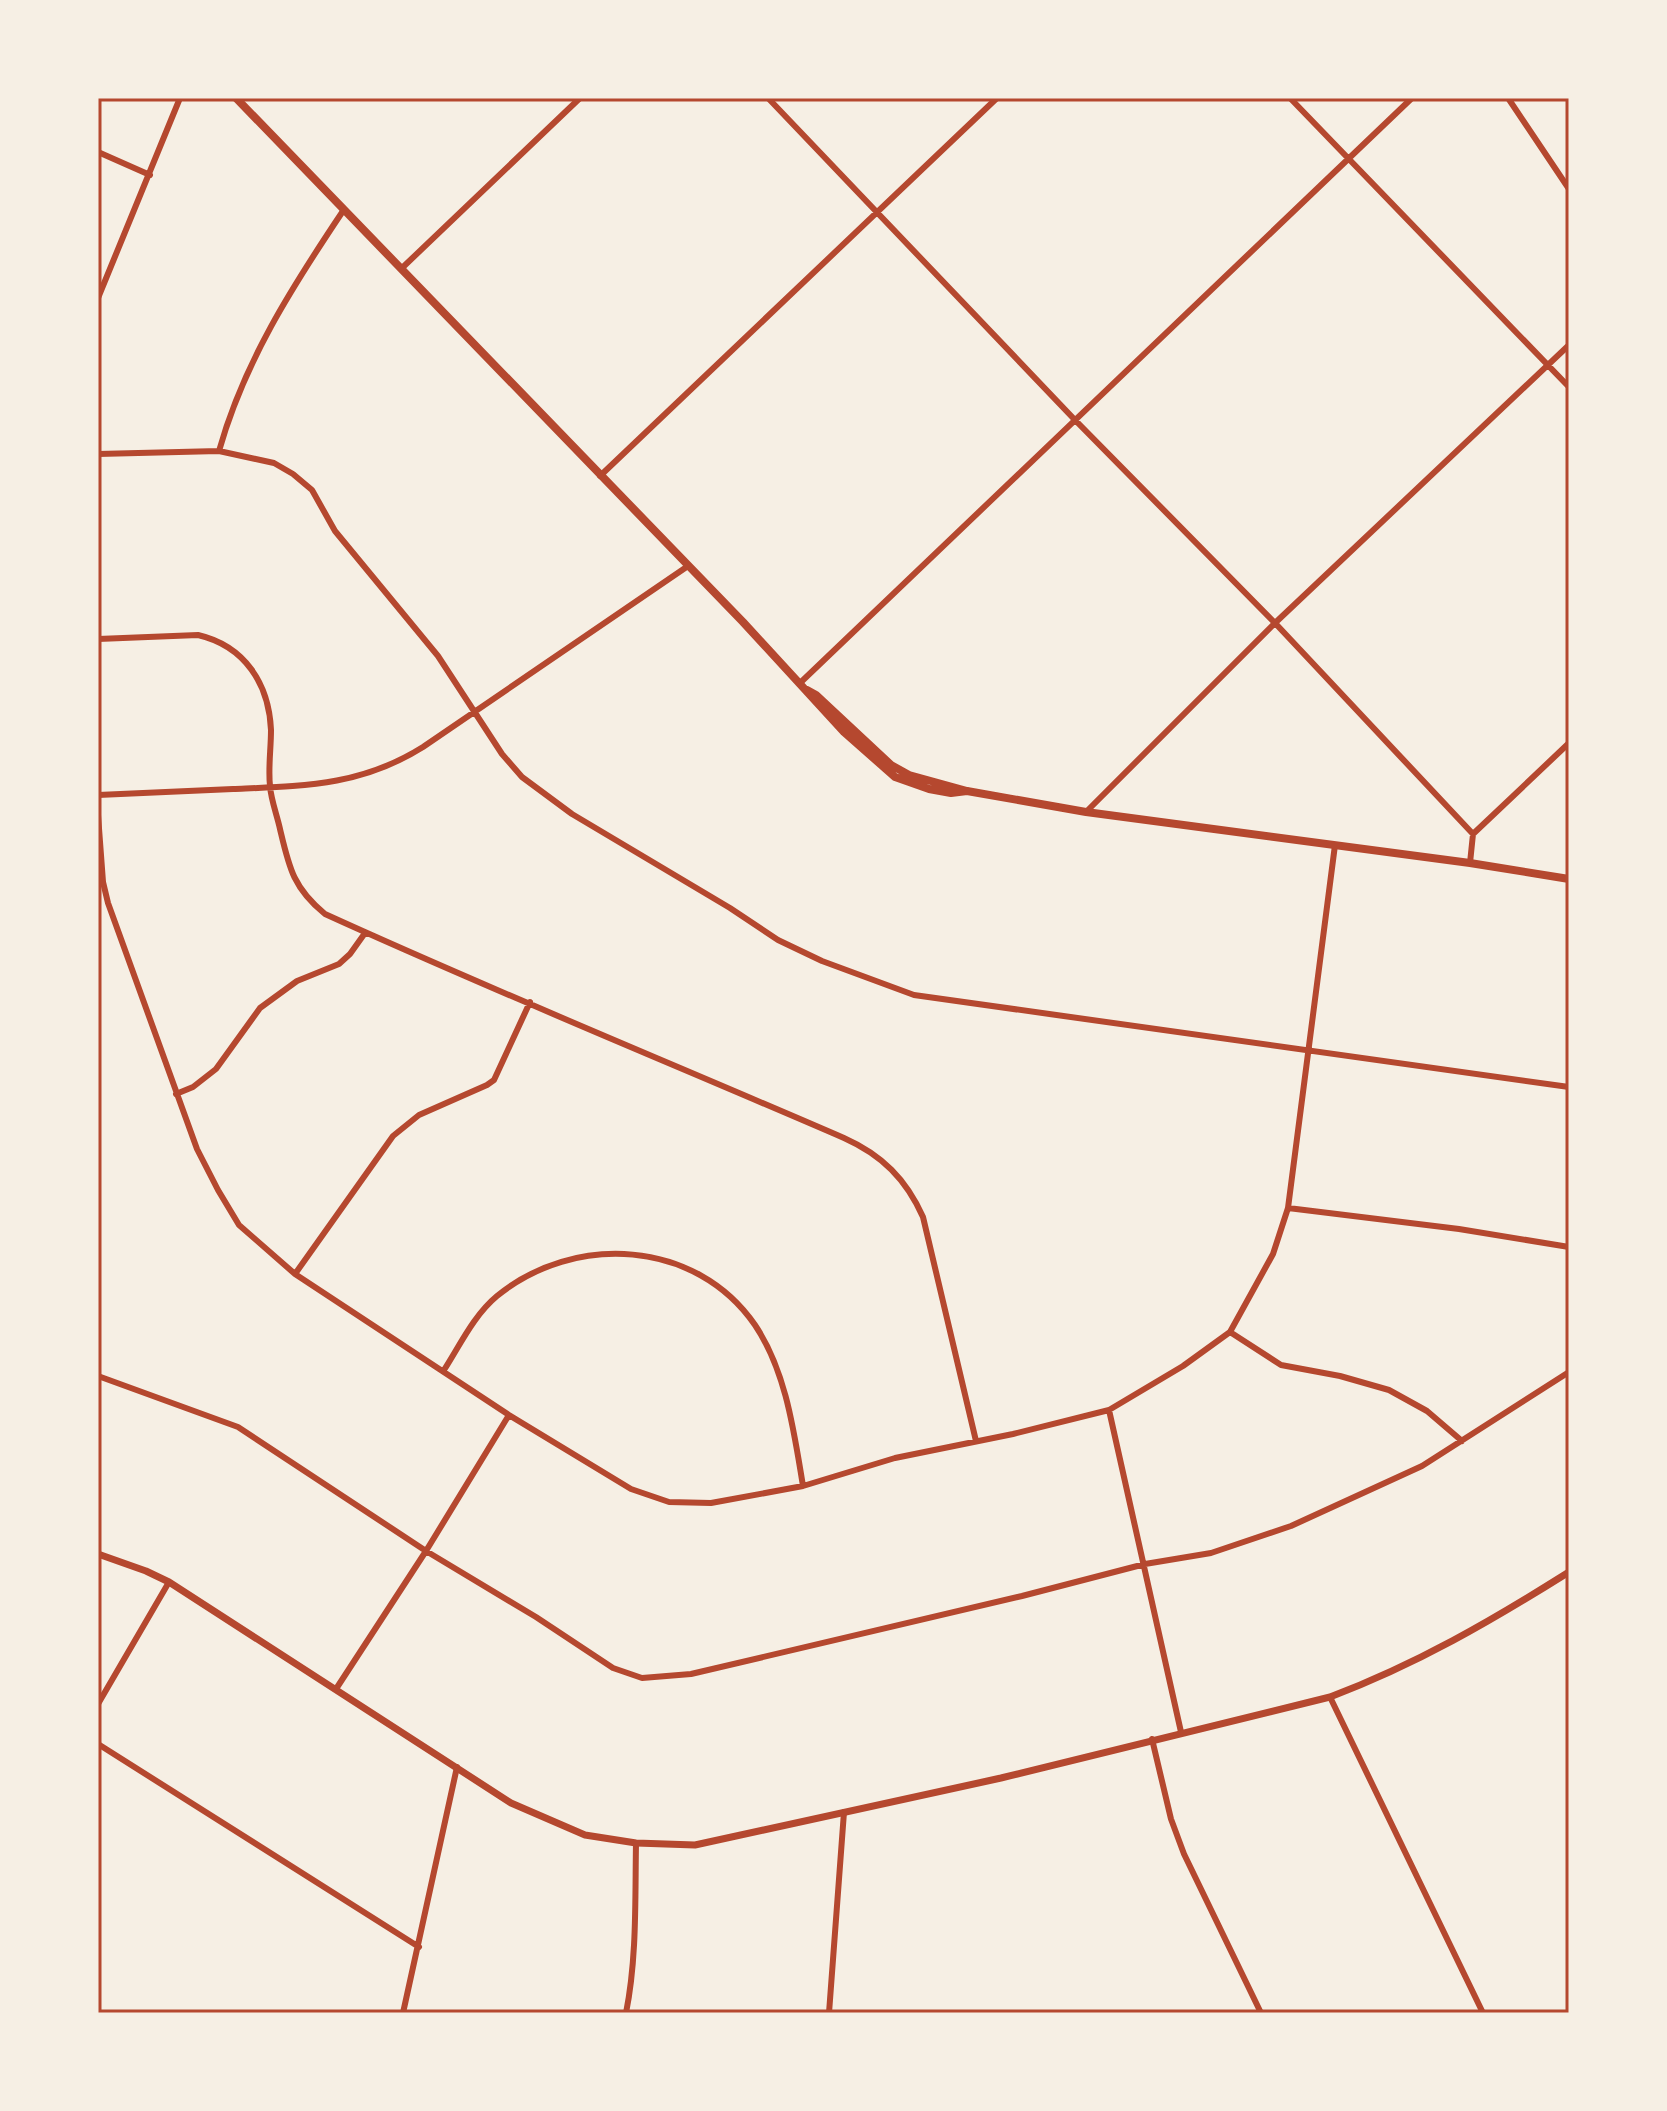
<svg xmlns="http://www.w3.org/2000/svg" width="1667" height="2111" font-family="Quicksand,sans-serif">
  <rect width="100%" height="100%" fill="#f6efe4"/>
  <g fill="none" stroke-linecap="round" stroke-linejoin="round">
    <!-- minor -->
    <path stroke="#b5482f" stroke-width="6" d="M768,98l307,322 200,203 198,211
      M1290,98l279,289
      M1508,98l61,91
      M98,152l52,23
      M402,268l178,-170
      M98,298l82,-200
      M219,451c25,-89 73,-164 124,-240
      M98,454l121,-3 55,12 19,11 19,16 23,41 103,125 64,98 20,23 50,37 158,94 48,32 44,21 92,34 655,92
      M600,476l397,-378
      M98,639l100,-4c47,11 71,49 73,95 0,19 -3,38 -1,56 1,14 7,29 10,43 9,38 13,59 45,85 171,78 346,149 519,224 38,17 62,41 79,79l53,224
      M800,683l612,-585
      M98,795c45,-2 90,-4 135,-6 71,-3 128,-3 190,-42l265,-181
      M1086,812l189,-189 294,-278
      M98,815l5,67 5,21 89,246 21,41 21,35 56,49 214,141 122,74 38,13 42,1 92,-17 92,-28 118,-24 96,-24 74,-44 47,-34 43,-78 15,-46 47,-363
      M1470,863l3,-29 96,-91
      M176,1094l17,-7 23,-18 44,-61 37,-27 42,-17 11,-10 15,-21
      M1288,1208l171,21 110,18
      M295,1274l98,-138 26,-21 68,-30 7,-5 36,-78
      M1230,1332l51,33 59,11 49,14 38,21 35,30
      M444,1370c16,-25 30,-55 53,-74 77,-63 199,-57 258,29 31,46 39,107 48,161
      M98,1376l140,51 188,124 110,66 77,51 29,10 49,-4 331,-78 123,-32 66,-11 80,-27 131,-60 147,-94
      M1109,1410l72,322
      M336,1689l90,-138 83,-136
      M1330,1697l153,316
      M98,1704l71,-122
      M1152,1739l19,80 13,35 77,159
      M98,1744l321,203
      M403,2013l54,-246
      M626,2013c11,-55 9,-113 10,-170
      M829,2013l15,-201"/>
    <!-- tertiary -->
    <path stroke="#b5482f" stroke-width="7" d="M98,1554l48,17 23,11 342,221 74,32 51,8 59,2 306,-67 329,-81c87,-33 161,-76 239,-125"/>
    <!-- secondary -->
    <path stroke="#b5482f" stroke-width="8" d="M236,98l507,524 101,110 51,45 34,12 22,4 16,-2
      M807,690l9,5 75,70 18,10 58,16 119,21 384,51 99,16"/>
  </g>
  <!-- border -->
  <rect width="1667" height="2111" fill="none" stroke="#f6efe4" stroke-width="200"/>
  <rect x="100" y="100" width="1467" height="1911" fill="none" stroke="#b5482f" stroke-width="3"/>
</svg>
